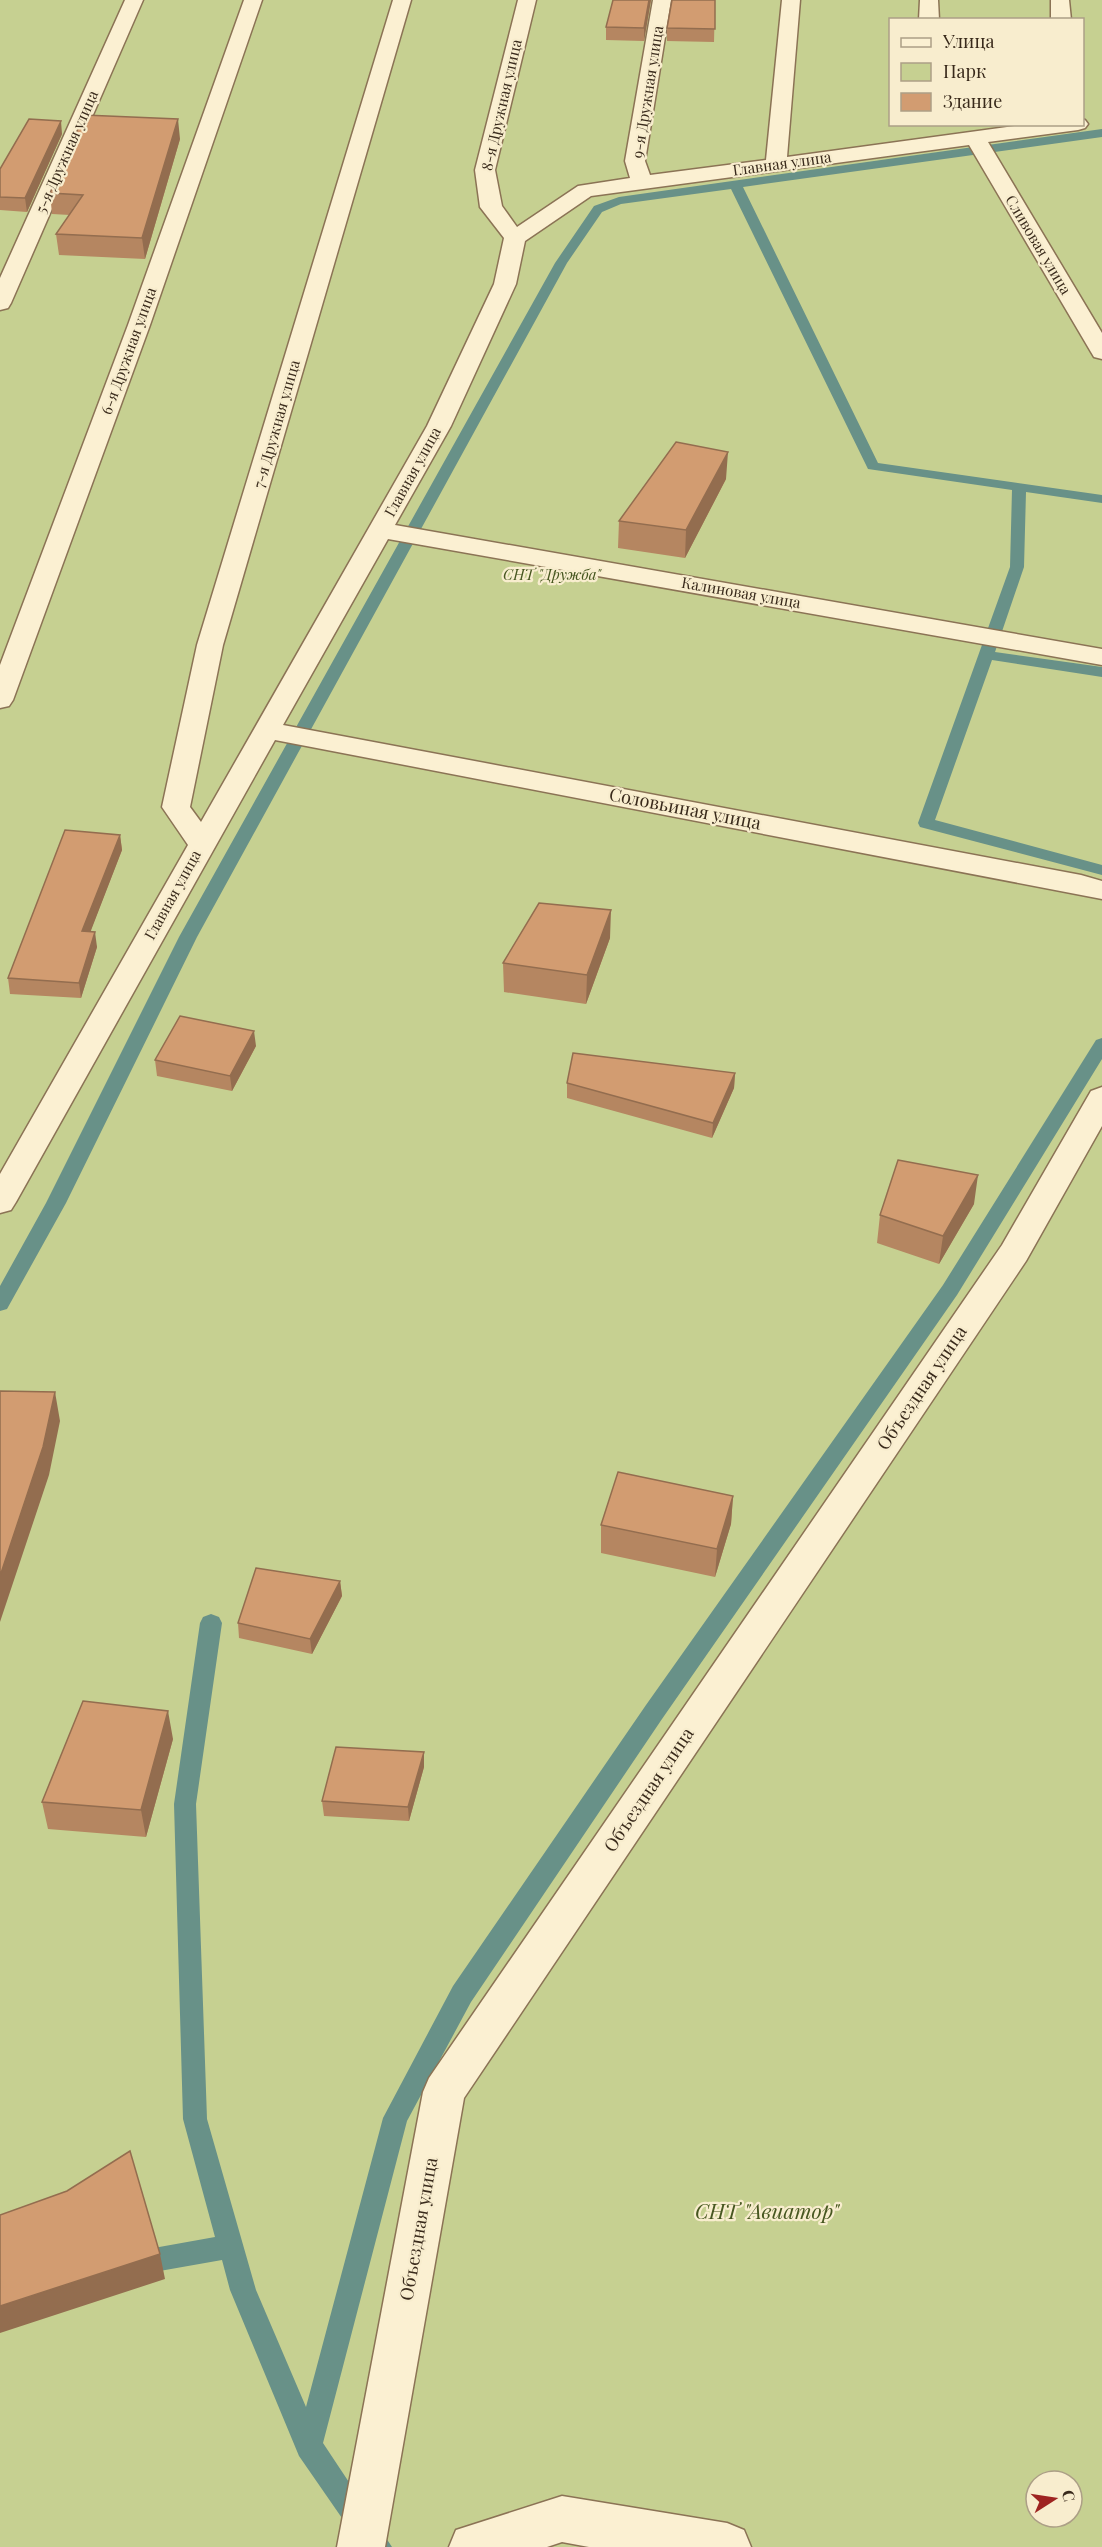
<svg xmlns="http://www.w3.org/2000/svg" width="1102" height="2547" font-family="'Playfair Display',serif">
  <rect width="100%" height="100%" fill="#f1e3be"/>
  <!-- green -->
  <path fill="#c6d091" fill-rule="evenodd" d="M0,0h1102v2547h-1102zM890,20h192v104h-192zM1036,2481h36v36h-36z"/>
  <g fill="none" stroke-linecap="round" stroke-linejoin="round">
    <!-- stream -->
    <path fill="#689188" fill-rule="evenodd" d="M1102,129v8l-359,50 135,276 224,32v8l-76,-11 -2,75 -29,85 107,15v10l-110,-17 -57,160 167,45v10l-182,-48 -2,-4 92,-256 2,-77 -144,-21 -137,-280 -110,15 -19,8 -35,51 -370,674 -131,266 -59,106 -7,2v-25l46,-83 133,-266 376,-674 39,-57 25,-9z
      M1102,1038v21l-145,236 -295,424 -191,283 -64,119 -84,322 69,104h-30l-63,-91 -69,-166 -8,-30 -85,15 -9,-3 -4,-9 4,-9 9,-3 78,-14 -32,-118 -9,-315 26,-181 3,-6 8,-3 8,3 3,6 -26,181 11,315 49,171 50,117 77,-289 70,-132 193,-281 297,-420 153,-245z"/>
    <!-- minor casing -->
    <g stroke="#8b7355" stroke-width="3">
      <path id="minor" d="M125,0h18l-132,303 -3,5 -8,2v-32z
        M244,0h18l-112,325 -137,375 -4,6 -9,2v-43l128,-340z
        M393,0h18l-188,645 -33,162 11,15 226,-396 67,-142 10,-46 -24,-31 -5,-37 43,-170h18l-41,170 7,36 15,21 61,-41 52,-8 -5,-17 28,-161h18l-26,161 5,14 116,-15 16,-160h18l-13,157 242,-33h53v-5l3,1 3,4 -3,4 -7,2 -90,12 114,191v26l-8,-2 -3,-5 -122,-207 -378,51 -66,45 -9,43 -65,142 -56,99 707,124v16l-714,-126 -105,186 798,150 21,6v18l-827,-159 -259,462 -5,8 -11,3v-39l188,-329 -26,-38 35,-162z
        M920,0h18l1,20h-20z
        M1051,0h18l2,20h-20z
        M1102,1087v39l-76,135 -562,837 -79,449h-48l86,-455 6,-14 573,-833 89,-154z
        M562,2496l165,27 17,7 7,17h-162l-27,-5 -15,5h-98l7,-17z"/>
    </g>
    <!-- minor -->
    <use href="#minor" fill="#fbf0d2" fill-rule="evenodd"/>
  </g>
  <!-- wall -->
  <path fill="#b58661" d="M613,0h38l-7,41 -38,-1v-13z
    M715,0l-1,42 -47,-1v-13z
    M62,134l-35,78 -27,-2v-41z
    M180,139l-35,120 -86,-4 -3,-21 14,-19 -18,-1 -2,-21z
    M726,479l-41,79 -67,-10 1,-27z
    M120,835l2,15 -32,82 7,15 -16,51 -71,-4 -2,-16z
    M610,938l-24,66 -82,-12 -1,-29z
    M256,1046l-24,45 -75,-15 -2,-16z
    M735,1073l-1,15 -22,50 -145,-40v-15z
    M974,1204l-35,60 -62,-21 3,-28z
    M733,1496l-2,28 -16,53 -114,-24v-28z
    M340,1581l2,15 -30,58 -73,-16 -1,-15z
    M173,1739l-27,98 -98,-8 -6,-27z
    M424,1767l-15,54 -85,-5 -2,-15z"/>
  <!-- shaded-wall -->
  <path fill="#936d4f" d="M649,0h2l-7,41v-13z
    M178,119l2,20 -35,120 -3,-21z
    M61,121l1,13 -35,78 -2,-14z
    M728,452l-2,27 -41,79 1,-28z
    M120,835l2,15 -37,96 -3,-15z
    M611,910l-1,28 -24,66 1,-29z
    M95,932l2,15 -16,51 -2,-15z
    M254,1031l2,15 -24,45 -2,-15z
    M735,1073l-1,15 -22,50 1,-15z
    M978,1175l-4,29 -35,60 4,-28z
    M55,1392l5,29 -11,54 -49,147v-46z
    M733,1496l-2,28 -16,53 2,-28z
    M340,1581l2,15 -30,58 -2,-15z
    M168,1711l5,28 -27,98 -5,-27z
    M424,1752v15l-15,54 -1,-14z
    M160,2254l5,25 -165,54v-27z"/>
  <!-- building -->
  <path fill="#d29c71" stroke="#936d4f" stroke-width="1.5" d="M613,0h36l-5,28 -38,-1z
    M672,0h43v29l-48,-1z
    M84,115l94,4 -36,119 -86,-4 27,-39 -33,-2z
    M29,119l32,2 -36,77 -25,-1v-28z
    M676,442l52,10 -42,78 -67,-9z
    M65,830l55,5 -38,96 13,1 -16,51 -71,-5z
    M539,903l72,7 -24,65 -84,-12z
    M180,1016l74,15 -24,45 -75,-16z
    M573,1053l162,20 -22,50 -146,-40z
    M898,1160l80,15 -35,61 -63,-21z
    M0,1391l55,1 -12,55 -43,129z
    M618,1472l115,24 -16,53 -116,-24z
    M256,1568l84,13 -30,58 -72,-16z
    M83,1701l85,10 -27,99 -99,-8z
    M336,1747l88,5 -16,55 -86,-6z
    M130,2151l30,103 -160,52v-91l67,-24z"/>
  <g text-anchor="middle" stroke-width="4.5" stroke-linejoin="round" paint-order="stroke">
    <!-- far-street labels -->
    <g font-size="15" fill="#392a1b" stroke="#f8edce">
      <text transform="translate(648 92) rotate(-81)" y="5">9-я Дружная улица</text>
      <text transform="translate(502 105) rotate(-77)" y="5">8-я Дружная улица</text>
      <text transform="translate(67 152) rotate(-66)" y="5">5-я Дружная улица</text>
      <text transform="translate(782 164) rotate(-8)" y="5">Главная улица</text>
      <text transform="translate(1038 245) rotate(59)" y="5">Сливовая улица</text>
      <text transform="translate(129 351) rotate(-70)" y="5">6-я Дружная улица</text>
      <text transform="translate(277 424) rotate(-74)" y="5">7-я Дружная улица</text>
      <text transform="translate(413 472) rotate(-61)" y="5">Главная улица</text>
      <text transform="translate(741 593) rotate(10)" y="5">Калиновая улица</text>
      <text transform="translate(173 895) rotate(-61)" y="5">Главная улица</text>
    </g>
    <!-- far-park labels -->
    <g font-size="15" font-style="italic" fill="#475720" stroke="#f8edce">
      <text x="552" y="580">СНТ "Дружба"</text>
    </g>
    <!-- street labels -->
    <g font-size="18" fill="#392a1b" stroke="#f8edce">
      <text transform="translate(685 809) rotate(11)" y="6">Соловьиная улица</text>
      <text transform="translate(922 1388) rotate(-56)" y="6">Объездная улица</text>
      <text transform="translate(649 1790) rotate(-56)" y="6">Объездная улица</text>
      <text transform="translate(419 2229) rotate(-80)" y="6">Объездная улица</text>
    </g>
    <!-- near-park labels -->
    <g font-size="21" font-style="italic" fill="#475720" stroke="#f8edce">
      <text x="767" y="2219">СНТ "Авиатор"</text>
    </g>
  </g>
  <!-- legend -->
  <rect x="889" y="18" width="195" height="108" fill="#f8edce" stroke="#ac9f86" stroke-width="1.5"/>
  <rect x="901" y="38" width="30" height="9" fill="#fbf0d2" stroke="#ac9f86" stroke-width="1.5"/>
  <text x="943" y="48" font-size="18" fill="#392a1b">Улица</text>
  <rect x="901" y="63" width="30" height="18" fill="#c6d091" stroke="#ac9f86" stroke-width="1.5"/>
  <text x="943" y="78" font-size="18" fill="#392a1b">Парк</text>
  <rect x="901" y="93" width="30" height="18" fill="#d29c71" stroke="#ac9f86" stroke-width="1.5"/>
  <text x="943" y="108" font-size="18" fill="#392a1b">Здание</text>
  <!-- north arrow -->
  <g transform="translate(1054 2499) rotate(78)"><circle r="28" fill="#f8edce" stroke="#ac9f86" stroke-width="1.5"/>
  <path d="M0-4.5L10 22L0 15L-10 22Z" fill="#9e2421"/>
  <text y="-9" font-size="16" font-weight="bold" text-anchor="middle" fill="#392a1b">С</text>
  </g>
</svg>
